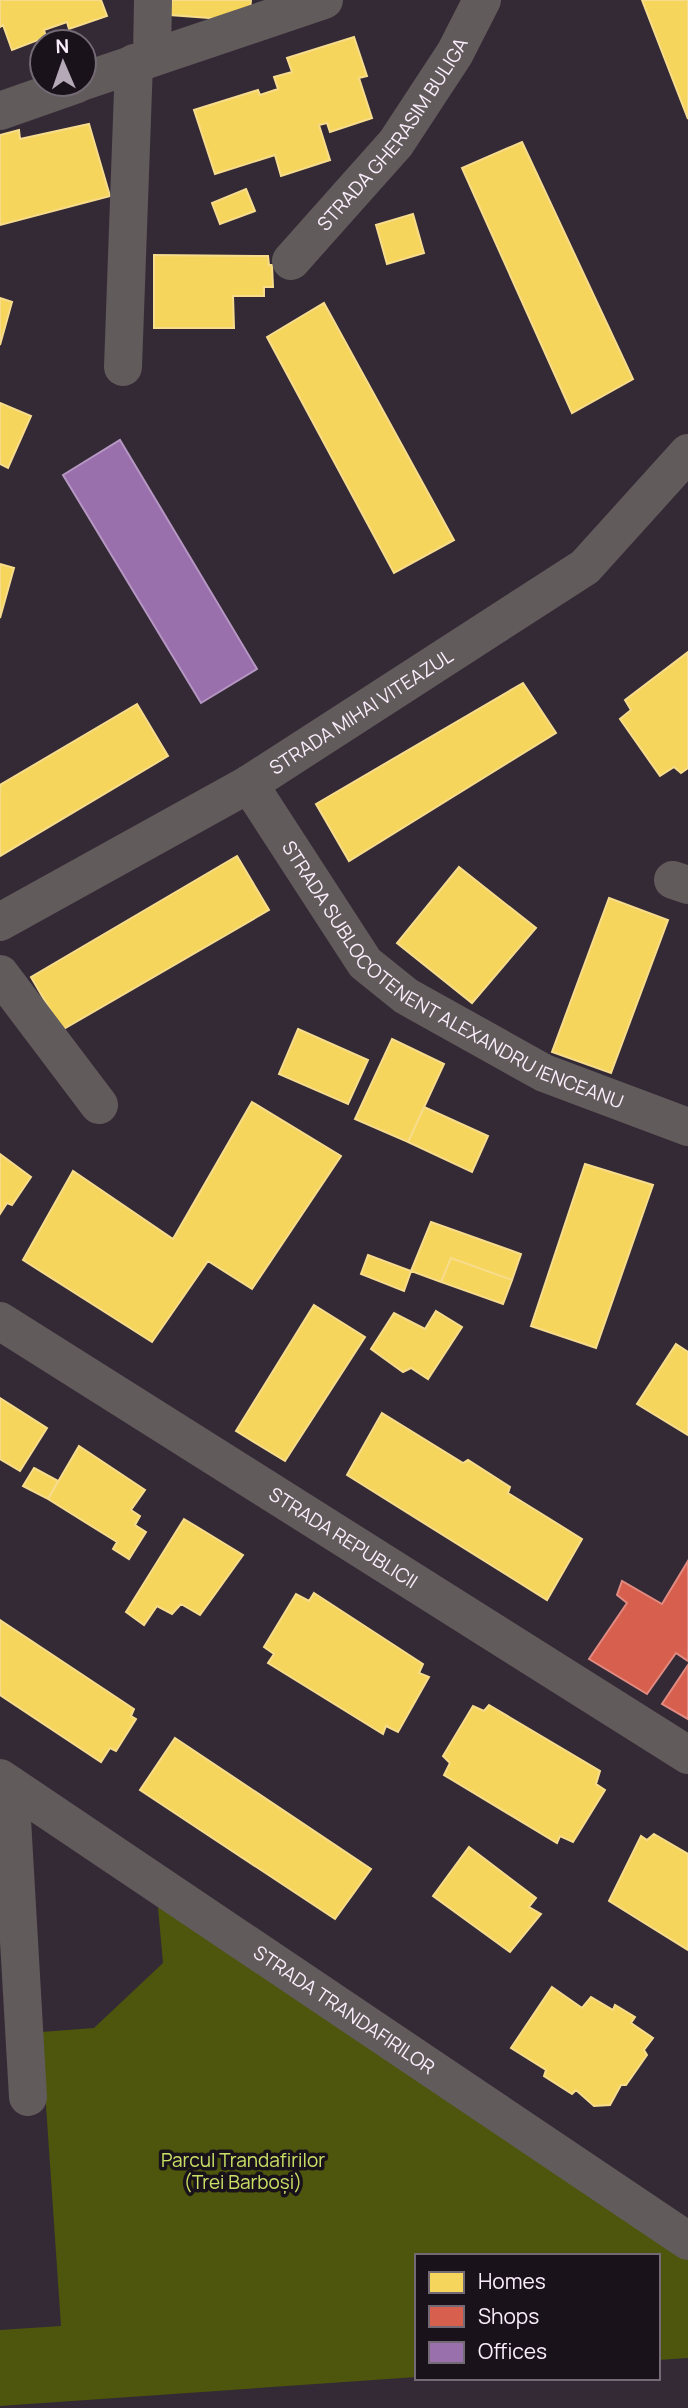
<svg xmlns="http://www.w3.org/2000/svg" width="688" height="2408" font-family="Manrope,sans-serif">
  <rect width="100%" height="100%" fill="#342a36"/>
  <!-- green -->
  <path fill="#4d560c" d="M156,1885l532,356v117l-30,2v-104h-241v121l-417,29v-76l61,-4 -20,-294 53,-4 69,-65z"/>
  <!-- homes -->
  <path fill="#f6d55c" stroke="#f7dc8c" stroke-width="2" d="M0,0h101l6,16 -38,13 -2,-7 -23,8 2,7 -34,13 -9,-25 -3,2z
    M172,0h79l-2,21 -79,-6z
    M642,0h46v119z
    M354,37l13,39 -8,2 13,40 -42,14 -3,-9 -8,2 11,35 -49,16 -6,-21 -60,19 -21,-64 64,-20 2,5 18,-6 -4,-12 18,-5 -5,-14z
    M89,124l21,72 -110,29v-90l19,-5 1,9z
    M522,142l111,237 -61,34 -110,-245z
    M246,189l9,22 -35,13 -8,-21z
    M413,214l11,39 -37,11 -11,-39z
    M154,255l114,1 1,9h3l1,22h-9v9h-31l1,32h-80z
    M0,298l12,4 -12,43z
    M324,303l130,237 -60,33 -127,-236z
    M0,403l31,13 -23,52 -8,-4z
    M0,564l14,4 -14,50z
    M688,652v116l-7,5 -7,-6 -14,9 -40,-57 11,-9 -6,-10z
    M523,683l33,50 -207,128 -33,-57z
    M137,704l31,52 -168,100v-71z
    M237,856l32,54 -207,120 -31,-53z
    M459,867l77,61 -64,75 -75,-60z
    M609,898l59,22 -57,153 -59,-21z
    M298,1029l70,31 -20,44 -69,-30z
    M392,1039l52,25 -36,78 -53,-23z
    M252,1102l89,54 -89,133 -44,-28 -56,81 -129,-82 50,-89 100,68z
    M424,1107l64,29 -16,36 -64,-30z
    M0,1154l31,23 -19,28 -5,-2 -7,11z
    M585,1164l68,21 -57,163 -65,-22z
    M431,1222l90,32 -9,26 -61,-22 -10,24 -30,-11z
    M368,1255l43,16 -7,20 -43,-17z
    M451,1258l61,22 -9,24 -62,-22z
    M314,1305l51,32 -80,124 -49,-30z
    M436,1311l26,16 -34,52 -17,-11 -8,4 -32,-23 23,-36 31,16z
    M676,1344l12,8v83l-51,-31z
    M0,1398l47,30 -27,43 -20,-12z
    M382,1413l81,50 5,-3 42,27 -2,6 74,46 -35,61 -200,-125z
    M79,1446l66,44 -14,20 9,6 -5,9 11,7 -17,27 -16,-10 4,-7 -69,-43z
    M34,1468l24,13 -10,18 -25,-13z
    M184,1519l59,36 -43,60 -19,-11 -9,10 -15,-8 -13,19 -18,-13z
    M314,1593l109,71 -4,9 10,4 -31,55 -12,-6 -3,8 -115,-71 6,-9 -10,-7 32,-53 13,7z
    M0,1620l134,89 -3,7 5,3 -20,32 -6,-3 -9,14 -101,-67z
    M489,1705l111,66 -4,13 9,6 -32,52 -13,-6 -3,7 -113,-68 6,-12 -7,-7 30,-50 11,5z
    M175,1738l196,131 -36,50 -195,-129z
    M654,1834l34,20v96l-79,-49 32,-65 6,4z
    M469,1847l67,51 -7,9 12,7 -31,38 -77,-56z
    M552,1987l30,21 9,-11 22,13 2,-5 20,12 -4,6 22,15 -9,12 3,5 -21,30h-5l-11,20 -16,1 -18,-16 -4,4 -28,-18 2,-6 -35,-22z"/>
  <!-- shops -->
  <path fill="#d6604d" stroke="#e18a82" stroke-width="2" d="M688,1561v100l-12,-8 -29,41 -58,-35 38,-56 -10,-8 5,-14 40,23z
    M688,1665v54l-26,-15z"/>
  <!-- offices -->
  <path fill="#9970ab" stroke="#b696c3" stroke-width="2" d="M120,440l137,229 -56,34 -138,-228z"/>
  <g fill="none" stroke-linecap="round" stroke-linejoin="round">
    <!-- minor -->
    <g stroke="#625b5b" stroke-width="38">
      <path d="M152,57l1,-57"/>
      <path d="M84,81l240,-81"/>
      <path d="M0,111l77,-27"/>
      <path id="s1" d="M291,261l105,-118 59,-90 27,-53"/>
      <path d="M123,367l11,-304"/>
      <path id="s2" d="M249,784l116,179 41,33 138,77 144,54"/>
      <path d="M673,880l15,5"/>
      <path id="s3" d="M0,922l249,-138 336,-217 103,-114"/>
      <path d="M0,974l99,131"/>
      <path id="s4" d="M0,1321l688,434"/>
      <path id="s5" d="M0,1778l688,463"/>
      <path d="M10,1785l18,312"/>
    </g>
  </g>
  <g text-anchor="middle" stroke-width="7" stroke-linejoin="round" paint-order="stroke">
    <!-- street labels -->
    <g font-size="19" fill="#faedfc" stroke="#1a121b">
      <text dy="7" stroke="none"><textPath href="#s1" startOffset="163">STRADA GHERASIM BULIGA</textPath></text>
      <text dy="7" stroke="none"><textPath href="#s3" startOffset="418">STRADA MIHAI VITEAZUL</textPath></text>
      <text dy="7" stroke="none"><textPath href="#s2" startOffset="289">STRADA SUBLOCOTENENT ALEXANDRU IENCEANU</textPath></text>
      <text dy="7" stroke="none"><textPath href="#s4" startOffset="406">STRADA REPUBLICII</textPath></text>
      <text dy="7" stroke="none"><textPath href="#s5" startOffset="415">STRADA TRANDAFIRILOR</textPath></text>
    </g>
    <!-- park labels -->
    <g font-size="19" fill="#cae166" stroke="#1a121b">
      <text x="243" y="2167">Parcul Trandafirilor<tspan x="243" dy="22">(Trei Barboși)</tspan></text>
    </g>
  </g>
  <!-- legend -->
  <rect x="415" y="2254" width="245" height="126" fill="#1a121b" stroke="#746a75" stroke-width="2"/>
  <rect x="429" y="2272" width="35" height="21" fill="#f6d55c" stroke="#746a75" stroke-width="2"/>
  <text x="478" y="2289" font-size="21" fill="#faedfc">Homes</text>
  <rect x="429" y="2306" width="35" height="21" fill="#d6604d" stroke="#746a75" stroke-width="2"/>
  <text x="478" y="2324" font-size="21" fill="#faedfc">Shops</text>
  <rect x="429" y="2342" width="35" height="21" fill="#9970ab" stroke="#746a75" stroke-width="2"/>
  <text x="478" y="2359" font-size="21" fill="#faedfc">Offices</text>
  <!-- north arrow -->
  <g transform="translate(63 63) rotate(358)"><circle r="33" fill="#1a121b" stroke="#746a75" stroke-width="2"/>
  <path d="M0-5L12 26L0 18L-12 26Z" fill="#b5a9b7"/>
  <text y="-10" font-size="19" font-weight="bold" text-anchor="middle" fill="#faedfc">N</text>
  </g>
</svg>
